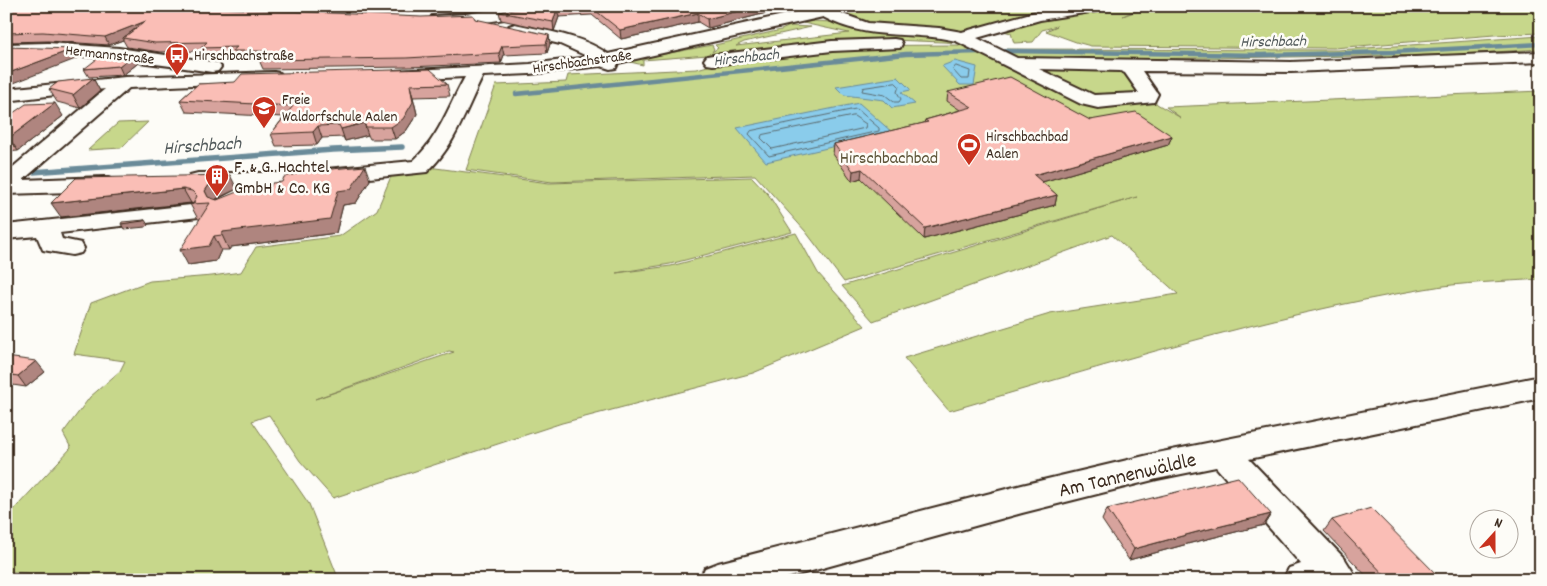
<svg xmlns="http://www.w3.org/2000/svg" width="1547" height="586" font-family="Dekko,sans-serif">
  <rect width="100%" height="100%" fill="#fdfcf7"/>
  <filter id="ink" filterUnits="userSpaceOnUse"><feTurbulence type="fractalNoise" baseFrequency=".02" numOctaves="2"/><feDisplacementMap in="SourceGraphic" scale="10" xChannelSelector="R" yChannelSelector="G"/><feConvolveMatrix kernelMatrix="1 2 1 2 8 2 1 2 1" color-interpolation-filters="sRGB"/></filter>
  <g filter="url(#ink)">
    <!-- green -->
    <path fill="#c7d78b" stroke="#818054" fill-rule="evenodd" d="M873,6h213l-123,25 -97,-7 -19,-7 1,-4z
      M1109,6h45l-17,3 -14,7 16,-6 47,-4h344l11,7v20l-47,2 -160,13 -243,-2 -15,-4 -30,-11 11,-5 -15,4 -9,12 -19,1 -3,-10 -15,-4 56,-15z
      M814,21l17,1 27,8 74,6 35,7 -100,-4 -73,7 164,-1 21,2 3,3 17,-1 15,9h81l-79,-1 -12,-8 333,1 204,-14v13l-94,6 -326,4 36,45 24,14 -15,-11 375,-16v188c-39,3 -79,3 -117,10 -161,27 -318,76 -475,122l-45,-53 146,-44 128,-20 -66,-59 -239,86 -31,-35 295,-89 -293,85 -38,-50 -51,-57 -203,7 -86,-12 30,-85 70,-3 2,-7 129,-6 21,-6 -10,-8 -65,5v5l-13,-3 3,-2 79,-15 2,4 -2,3 6,-4 -3,-3 66,-15 9,-4 21,1 -67,15 -8,4 113,-13 -46,-10z
      M148,122l-27,26 -33,2 30,-27z
      M428,167l121,16 203,-6 16,17 24,38 -122,32 -54,9 55,-7 125,-33 22,40 47,53 -112,47 -191,50 -229,75 -33,-37 -31,-46 -17,6 57,83 30,76h-251l-82,-9v-53l65,-70 -8,-15 27,-36 30,-26 5,-10 -51,-7 17,-51 59,-22 62,-5 29,-4 15,-25 84,-11 37,-26 15,-36zM449,351l5,1 -139,47z"/>
    <!-- water -->
    <path fill="#8acceb" stroke="#6a8b99" d="M955,61l22,6 -3,18h-14l-18,-19z
      M898,77l13,13 -10,2 14,12 -23,4 -8,-8 -40,-5 -8,-8z
      M859,103l34,30 -127,29 -29,-34z"/>
    <g fill="none" stroke-linecap="round" stroke-linejoin="round">
      <!-- shore -->
      <path stroke="#5b6b70" stroke-width="1" d="M956,66l14,5 -1,8h-8l-8,-9z
        M896,83l3,3 -2,6 4,7 -2,3h-5l-9,-7 -23,-4 1,-3z
        M857,109l22,19v3l-110,25 -20,-22 2,-3z
        M854,116l12,8 -1,4 -93,21 -11,-11 1,-3z"/>
      <!-- stream-far1 -->
      <path stroke="#6a8b99" stroke-width="4.5" d="M1005,51l256,4 132,-3 148,-8
        M516,94l390,-40 74,-2"/>
      <!-- stream -->
      <path stroke="#6a8b99" stroke-width="5.5" d="M33,172l300,-22 69,-3"/>
      <!-- minor casing -->
      <g stroke="#3b2a1e" stroke-width="4">
        <path id="minor" d="M517,6h39l-2,3 -5,2c-32,5 -86,19 -117,11l-2,-3 2,-3 33,-2z
          M824,6h36l-2,3 -18,4 28,10 71,5 23,4 76,-21 30,-5h36l-2,3 -5,2 -57,9 -63,18 40,20 274,4 250,-10v10l-250,10 -149,-1 16,23 -4,8 -56,6 -17,-4 -125,-63c-47,-11 -86,1 -133,-24l-205,46 -2,5 -6,1 -9,-3 -71,8 -47,2c-18,35 -27,69 -56,96l-144,15h-85l-8,-2 -3,-5 3,-5 8,-2h85l130,-12c26,-23 35,-54 52,-84l-65,3 -6,-1 -3,-4 3,-4 136,-7 59,-7 -29,-13 -51,-12 -2,-3 2,-3 6,-2c31,7 66,11 93,30zM1039,69l81,2 5,2 14,20 -45,2z
          M894,39l6,1 2,4 -2,4 -68,3 -119,14 -6,-1 -3,-4 3,-4 6,-1 119,-14z
          M48,43l71,5 93,14 6,1 3,4 -3,4 -6,1c-69,-10 -136,-20 -206,-18v-10z
          M274,72l6,1 3,4 -3,4 -151,7 -106,92 81,-3 8,2 3,5 -3,5 -8,2 -98,3v-21l99,-84 -99,12v-12l119,-12z
          M191,205l8,2 4,5 -4,5 -139,16 2,6 19,4 3,5 -3,5 -9,2 -29,-5 -6,-14 -31,3v-14z
          M1541,376v22l-292,61 96,100 13,21h-75l6,-12 12,-4 -85,-97 -59,12 -135,34 -243,67h-80l6,-12 13,-5 304,-78 135,-32z"/>
      </g>
      <!-- minor -->
      <use href="#minor" fill="#fdfcf7" fill-rule="evenodd"/>
    </g>
    <!-- wall -->
    <path fill="#d7a39d" stroke="#3b2a1e" d="M6,6l469,13 75,25 -3,9 -43,2 -3,8 -93,4 -145,2 -4,-9h-23l-2,-4 -29,1 -3,-6 -42,1 -33,-5 -4,-7 -14,5 -61,-4 -42,1z
      M278,6h225l-38,6h-42z
      M535,6h235v6l-62,16 -10,-6 -77,17 -29,-24 -33,2 -5,14 -53,-11 -2,-8z
      M137,64l-14,11 -34,2 -5,-8z
      M93,78l7,13 -20,17 -23,-6 -8,-13z
      M198,84h249l3,12 -37,1 4,17 -11,17 -11,8h-25l-2,-4 -23,6 -2,-4 -21,1 -5,7 -41,1 -5,-12 13,-17 -98,-5 -6,-12z
      M948,92l142,28 82,16 -4,9 -126,37 15,13 -2,10 -131,34 -63,-61 -9,3 -19,-27 1,-10 90,-21 1,-3 35,-10 -13,-9z
      M63,116l-45,35 -12,1v-34z
      M76,178l161,11 -21,11h1l153,-20 -14,23 -13,2 -7,28 -105,14 -2,3h-8l-5,11 -28,4 12,-46h-2l-8,-15h3l-2,-1 -130,14z
      M6,357l39,15 -19,15 -20,-3z
      M1107,509l164,5 -7,11 -73,18 -62,17 -27,-40z
      M1332,520l110,60h-72l-46,-49z"/>
    <!-- shaded-wall -->
    <path fill="#af857f" stroke="#3b2a1e" d="M464,6h39l-38,6z
      M758,6h12v6l-62,16 -1,-9z
      M557,9l2,8 -5,14 -1,-9z
      M698,13v9l-77,17 -1,-9z
      M146,21l-23,17v2l-14,5 -4,-8z
      M549,35l1,9 -3,9 -1,-9z
      M502,46l2,9 -3,8 -2,-10z
      M73,49l5,9 -72,28v-12z
      M133,55l4,9 -14,11 -4,-9z
      M93,78l7,13 -20,17 -7,-13z
      M410,85l7,29 -11,17 -11,8 -4,-12z
      M55,103l8,13 -45,35 -9,-13z
      M364,123l4,12 -23,6 -4,-12z
      M318,126l4,12 -5,7 -4,-13z
      M1172,136l-4,9 -136,40 2,-10z
      M365,166l5,14 -14,23 -13,2 -7,28 -105,14 -2,3 -7,-15 1,-3 115,-41z
      M862,169l-1,9 -9,3 1,-10z
      M230,175l7,14 -21,10 -4,6 3,7 -10,-21 4,-6z
      M183,189l8,14 -130,14 -10,-14z
      M1057,195l-2,10 -131,34 1,-11z
      M145,220l3,5 -2,2 -22,2 -3,-5z
      M214,236l7,14 -5,11 -28,4 -8,-15z
      M36,361l9,11 -19,15 -8,-11z
      M1271,514l-7,11 -73,18 -62,17 5,-11 63,-17z"/>
    <!-- building -->
    <path fill="#fabeb6" stroke="#3b2a1e" d="M6,6h166l249,11 52,-2 2,4 74,16 -3,9 -44,2 -3,7 -93,5 -147,2 9,-9h-36l5,-4 -36,1 6,-6 -52,1 -32,-5 23,-17 -41,16 -62,-5 -37,1z
      M535,6h223l-51,13 -9,-6 -78,17 -29,-23 -34,2 -4,13 -54,-10z
      M6,47l67,2 -67,25z
      M106,52l27,3 -14,11 -35,3z
      M430,69l17,15 -37,1 3,17 -10,17 -12,8h-25l-2,-4 -23,6 -2,-4 -21,1 -5,6 -42,2 22,-28 -113,-6 18,-16 37,-2 7,-8z
      M1010,77l80,43 46,-8 36,24 -138,39 23,20 -132,33 -63,-59 -9,2 -19,-27 94,-22 -3,-2 47,-13 -24,-15z
      M93,78l-20,17 -24,-6 9,-7z
      M55,103l-46,35h-3v-20l20,-14z
      M365,166l-14,23 -13,2 -8,28 -107,13 -1,3 -8,1 -5,10 -29,4 30,-47 -20,1h3l4,-8 -5,-5 -9,-2 -132,14 25,-25 154,-3 -21,10 -4,6 3,6 9,3 20,-8 33,-4 2,-5 10,-1 2,-5 25,-6z
      M145,220l-2,1 -22,3 1,-2z
      M6,357l30,4 -18,15 -12,-2z
      M1238,477l33,37 -74,18 -63,17 -27,-40z
      M1371,508l71,72h-53l-57,-60z
      M50,577l41,3h-43z"/>
  </g>
  <!-- icons -->
  <defs>
    <g id="bus-pin" transform="scale(1.25)"><path d="M0 17L-7.5 6A9.5 9.5 0 1 1 7.5 6Z" fill="#c8321e" stroke="#fdfcf7"/><path d="M-5-6H5V4H4V6H2V4H-2V6H-4V4H-5ZM-3.5-4V0h7V-4ZM-3.5 1.2v1.5H-2V1.2ZM2 1.2v1.5H3.5V1.2Z" fill="#fff"/></g>
    <g id="school-pin" transform="scale(1.25)"><path d="M0 17L-7.5 6A9.5 9.5 0 1 1 7.5 6Z" fill="#c8321e" stroke="#fdfcf7"/><path d="M0-5L7-2L0 1L-7-2ZM-4 1L0 2.5L4 1V4Q0 6-4 4Z" fill="#fff"/></g>
    <g id="stadium-pin" transform="scale(1.25)"><path d="M0 17L-7.5 6A9.5 9.5 0 1 1 7.5 6Z" fill="#c8321e" stroke="#fdfcf7"/><path d="M0-5a6.5 5 0 1 0 0 10a6.5 5 0 1 0 0-10ZM-3.5-1.8h7v3.6h-7Z" fill="#fff"/></g>
    <g id="building-pin" transform="scale(1.25)"><path d="M0 17L-7.5 6A9.5 9.5 0 1 1 7.5 6Z" fill="#c8321e" stroke="#fdfcf7"/><path d="M-4-6H4V6H1V3H-1V6H-4ZM-2.5-4.3h1.7v1.8h-1.7ZM.8-4.3h1.7v1.8H.8ZM-2.5-1h1.7V.8h-1.7ZM.8-1h1.7V.8H.8Z" fill="#fff"/></g>
  </defs>
  <g fill-rule="evenodd">
    <use href="#bus-pin" x="177" y="55"/>
    <use href="#school-pin" x="264" y="108"/>
    <use href="#stadium-pin" x="969" y="145"/>
    <use href="#building-pin" x="217" y="176"/>
  </g>
  <g text-anchor="middle" stroke-width="5" stroke-linejoin="round" paint-order="stroke">
    <!-- far-street labels -->
    <g font-size="15" fill="#3b2a1e" stroke="#fdfcf7">
      <text transform="translate(110 54) rotate(6)" y="5">Hermannstraße</text>
      <text transform="translate(582 61) rotate(-8)" y="5">Hirschbachstraße</text>
    </g>
    <!-- far-poi labels -->
    <g font-size="15" fill="#3b2a1e" stroke="#fdfcf7" text-anchor="start">
      <text x="194" y="60">Hirschbachstraße</text>
      <text x="282" y="104">Freie<tspan x="282" dy="17">Waldorfschule Aalen</tspan></text>
      <text x="986" y="141">Hirschbachbad<tspan x="986" dy="17">Aalen</tspan></text>
    </g>
    <!-- far-water labels -->
    <g font-size="16" font-style="italic" fill="#535b5c" stroke="#fdfcf7">
      <text transform="translate(1273 40) rotate(-1)" y="6">Hirschbach</text>
      <text transform="translate(746 56) rotate(-6)" y="6">Hirschbach</text>
    </g>
    <!-- park labels -->
    <g font-size="18" fill="#5e5539" stroke="#fdfcf7">
      <text x="889" y="163">Hirschbachbad</text>
    </g>
    <!-- poi labels -->
    <g font-size="18" fill="#3b2a1e" stroke="#fdfcf7" text-anchor="start">
      <text x="234" y="172">F. &amp; G. Hachtel<tspan x="234" dy="21">GmbH &amp; Co. KG</tspan></text>
    </g>
    <!-- water labels -->
    <g font-size="19" font-style="italic" fill="#535b5c" stroke="#fdfcf7">
      <text transform="translate(202 144) rotate(-4)" y="7">Hirschbach</text>
    </g>
    <!-- near-street labels -->
    <g font-size="21" fill="#3b2a1e" stroke="#fdfcf7">
      <text transform="translate(1127 474) rotate(-13)" y="7">Am Tannenwäldle</text>
    </g>
  </g>
  <!-- margin -->
  <rect width="1547" height="586" fill="none" stroke="#fdfcf7" stroke-width="25"/>
  <rect x="12" y="12" width="1522" height="561" fill="none" stroke="#3b2a1e" stroke-width="2" filter="url(#ink)"/>
  <!-- north arrow -->
  <g transform="translate(1494 534) rotate(21)"><circle r="24" fill="#fdfcf7" stroke="#afa8a0"/>
  <path d="M0-4L9 19L0 12L-9 19Z" fill="#c8321e"/>
  <text y="-8" font-size="14" font-weight="bold" text-anchor="middle" fill="#3b2a1e">N</text>
  </g>
</svg>
